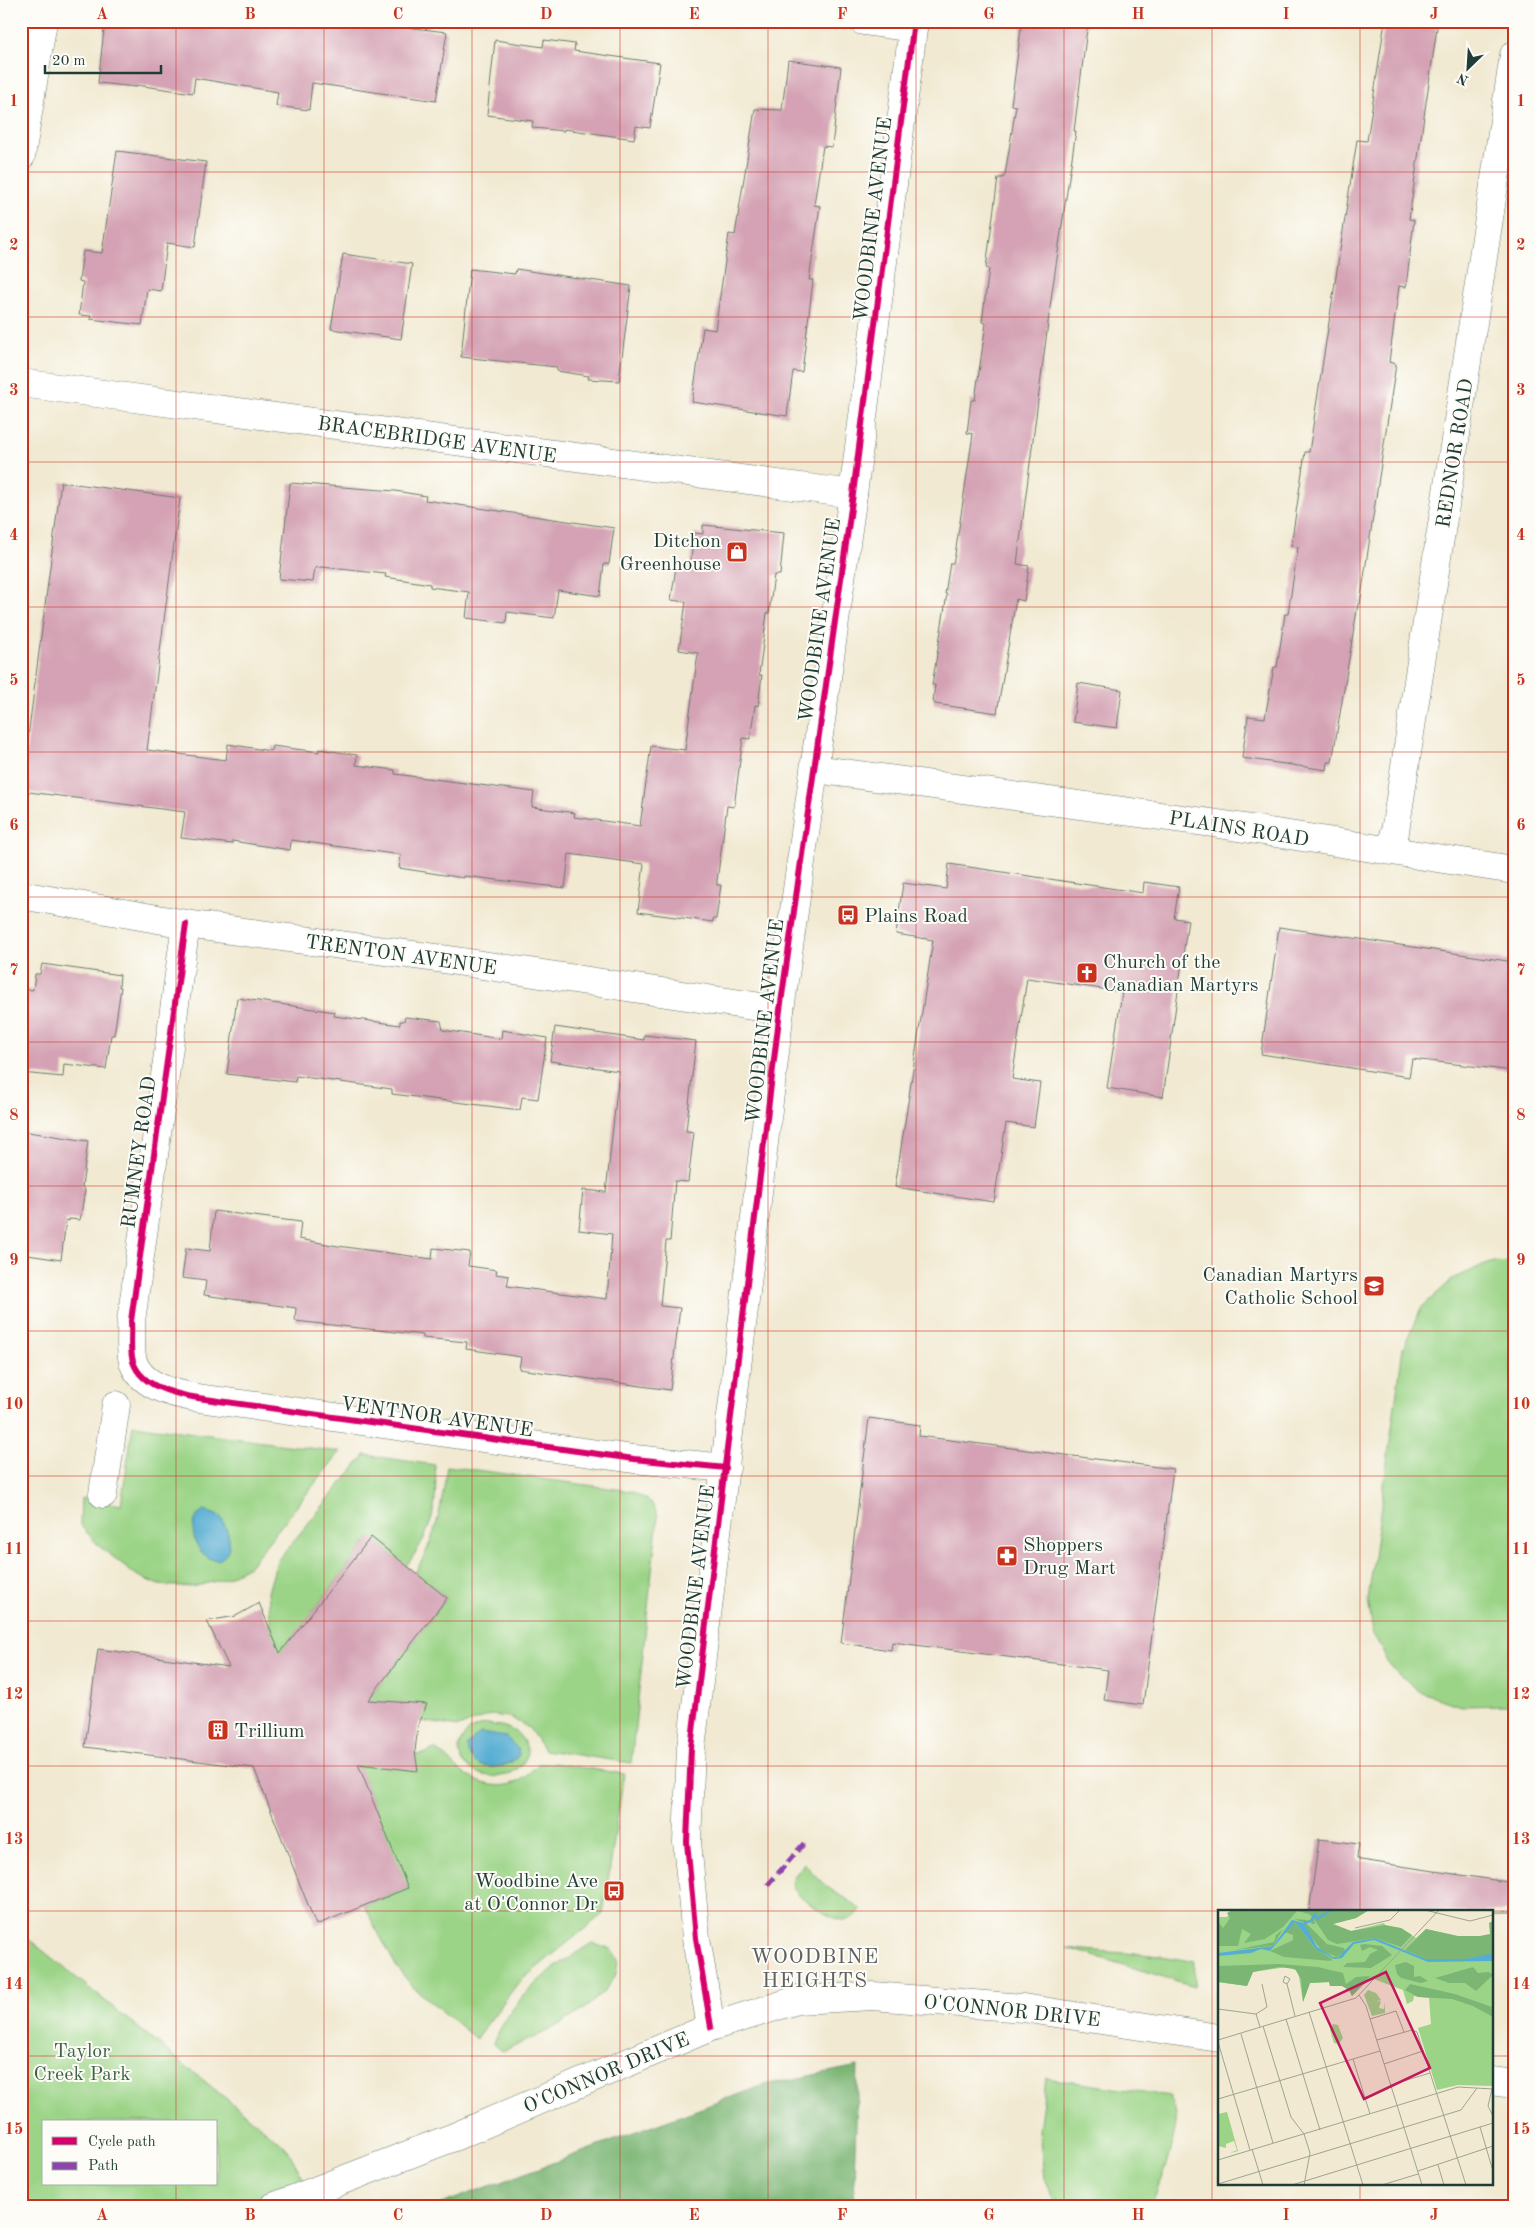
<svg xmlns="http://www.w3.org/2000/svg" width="1535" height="2228" font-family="'Old Standard TT',serif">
  <rect width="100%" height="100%" fill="#fdfcf7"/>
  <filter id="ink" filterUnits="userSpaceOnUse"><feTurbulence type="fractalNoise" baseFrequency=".02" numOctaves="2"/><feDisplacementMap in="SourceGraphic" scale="10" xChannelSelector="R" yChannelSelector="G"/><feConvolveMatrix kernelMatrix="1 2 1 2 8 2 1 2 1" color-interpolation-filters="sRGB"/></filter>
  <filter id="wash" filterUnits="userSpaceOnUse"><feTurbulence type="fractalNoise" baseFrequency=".0096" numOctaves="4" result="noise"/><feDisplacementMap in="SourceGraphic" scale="20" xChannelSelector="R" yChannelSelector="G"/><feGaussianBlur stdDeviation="1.12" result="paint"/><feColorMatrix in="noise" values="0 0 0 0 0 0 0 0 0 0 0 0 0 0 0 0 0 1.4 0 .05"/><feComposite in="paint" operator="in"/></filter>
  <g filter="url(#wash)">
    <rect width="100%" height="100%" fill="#f1e9d1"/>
    <!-- green -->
    <path fill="#9bd487" stroke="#5d885e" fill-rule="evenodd" d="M1490,1262l24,1v439l-7,3 -45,1 -41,-13 -31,-27 -17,-33 -5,-33 35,-252 18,-40 33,-30z
      M133,1425l207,27 -91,114 -25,13 -32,8 -33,-2 -21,-9 -38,-29 -20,-22 1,-27 40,7z
      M365,1455l70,10c3,43 -3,67 -29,101l-36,-28 -96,123 -6,-69 9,-31z
      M447,1466l184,25 20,11 7,14 -27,247 -87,-13 -15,-22 -20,-11 -19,-2 -32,12 -79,-13 -28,8 96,-124 -32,-25c22,-38 26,-64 32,-107z
      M487,1724c21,2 36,7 41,29 -15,44 -84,18 -66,-14 6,-10 15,-13 25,-15zM519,1755c-13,16 -29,13 -46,5z
      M434,1749c11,5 15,11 23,19 17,15 43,24 64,12 6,-4 12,-11 17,-16l15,-1 71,11 -21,140 -85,69 -42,56 -63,-52 -17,-21 -32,-60 43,-18 -51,-128 68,-6z
      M804,1863c9,10 18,21 29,28 10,7 19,9 27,18 -3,5 -9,12 -15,11 -15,0 -48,-22 -53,-36l2,-7z
      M21,1933l265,214 33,60h-298zM44,2122h172v62h-172z
      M592,1943l18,5 8,12c-1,6 -1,13 -4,18 -21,34 -76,59 -112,73l-9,-8c23,-50 53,-71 99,-100z
      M1067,1948c43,6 86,4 128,14l-1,24z
      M1046,2078l124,18c3,9 7,17 6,27 -2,18 -17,70 -27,84h-93l-12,-29 -5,-47z"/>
    <!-- forest -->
    <path fill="#7cb674" stroke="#4e7a54" d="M858,2066l-5,141h-420l331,-122z"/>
    <!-- water -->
    <path fill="#56add3" stroke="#3a7584" d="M204,1510l17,7c3,7 7,14 8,22 2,14 -9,28 -23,17 -15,-11 -18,-37 -2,-46z
      M480,1733l26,4 12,12 1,6c-16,18 -51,17 -52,-10z"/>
    <g id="blocks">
      <!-- building -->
      <path fill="#d4a2b4" d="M105,21h299v6l43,5 -11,69 -124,-18 -3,27 -33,-4 2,-14 -83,-14 -2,15 -57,-8v2l-38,-4z
        M1022,21h66l-14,110h2l-24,161 -35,272 12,2 -5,35 -8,-2 -19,114 -62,-9 -2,-3 2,-16h-3l15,-91h-2l5,-31h3l2,-8 18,-121 -6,-1 4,-33h4l11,-77 -4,-1 7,-53 -3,-1 12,-90h5l2,-3 11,-69 -5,-1z
        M1385,21h53l-29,198 5,1 -8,67 -7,-1 -10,76 7,2 -36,240h-2l-26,158h-4l-1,8 -85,-12 6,-42 17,2 9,-51h3l8,-53h3l10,-67 -7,-1 14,-94h4l48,-312 10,1z
        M495,40l48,7 1,-7 31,4 -1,7 86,12 -10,65 -14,-2 -2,13 -70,-10v2l-30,-3 -2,-1 1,-6 -46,-6z
        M788,60l53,7 -9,80 -9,-1 -9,59 6,1 -11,74h4l-11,92 -9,-1 -6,45 -95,-14 11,-74 12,2 14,-96 6,1 20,-126 27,1z
        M117,151l89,11 -11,85 -28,-4 -6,48 -14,-2 -5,36 -52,-6 1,-3 -12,-1 4,-33 -4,-1 4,-30 19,2z
        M343,254l69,10 -11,75 -70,-10z
        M470,269l45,5 1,-5 115,17 -12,95 -31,-2 1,-3 -32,-5v-4l-96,-10z
        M61,482l119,16 -33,252 79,10 2,-16 43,7 1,-5 47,6v-3l38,6 -1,10 39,5v4l139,18 -2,15 43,6 -1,4 66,9 11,-80 34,4 13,-97 -19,-3 7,-48 -15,-2 5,-33 14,2 4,-36 9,1v-9l81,8 -4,42h-6l-5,38h-2l-8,62h3l-4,31 -3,-1 -5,34 -7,-1 -9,69 -7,-1 -10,75v4h4l-5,34h-3v3l-75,-10 6,-48 -75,-10 -4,34 -101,-12v2l-65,-10 2,-13 -110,-15 -1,10 -58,-9v3l-51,-6 4,-26 -164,-21z
        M290,483l105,8 31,5 -1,4 189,28 -5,36h-5l-4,32 -42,-6 -4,28 -47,-6 -1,11 -40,-5 3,-26 -39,-5v-3l-45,-7 1,-3 -64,-7 -7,1 -2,14 -34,-3z
        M1078,683l44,7 -5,38 -44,-6z
        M949,864l194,29 1,-11 35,5 -5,31 14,2 -25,177 -56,-9 15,-96 -95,-14 -15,101 28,4 -6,44 -28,-4 -12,79 -99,-15 38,-247 -37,-6 7,-51 43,6z
        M1279,927l235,35v109l-102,-12 -3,18 -148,-23z
        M42,964l78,11 -1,12h2l-7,48h-3l-5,34 -42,-5 -1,13 -42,-4v-84l12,1 2,-16h5z
        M237,998l98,14 -1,4 66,9v-4h4l1,-4 36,4 2,9 58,9 1,-9 45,8 -9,61 -16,-2 -2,13 -128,-16v-5l-96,-13 -1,6 -68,-8z
        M555,1027l89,13v-5l52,6 -10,90 8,1 -6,50 -13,-1 -5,60h-4l-6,65 20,2 -10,82 -151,-21 2,-12 -55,-8 1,-7 -44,-4v-3l-128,-14 1,-13 -92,-13 2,-14 -24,-3 4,-30 24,3 4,-40 87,11 -2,17 39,7 94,13 1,-11 37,4 -2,14 29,4 -1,4 13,2 -2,10 100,13 5,-65 -33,-4 4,-40 23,2 13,-121 -69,-10z
        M21,1131l67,10 -6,46 3,3 -5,30 -11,-1v2l-3,-1 -5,40 -40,-6z
        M869,1418l51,7 -1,11 254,33 -30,236 -39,-5 4,-30 -216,-28 -1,8 -50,-7z
        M371,1537l76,61 -79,102 59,4 -9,22 -3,25 3,20 -60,-7 50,124 -92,37 -62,-157 -169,-21 13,-98 131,18 -22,-46 29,-5 23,-13 21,50z
        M1319,1839l40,5 -2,14 4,2 153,23v29h-205z"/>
    </g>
  </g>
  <g filter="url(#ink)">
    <use href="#blocks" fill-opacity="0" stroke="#68796b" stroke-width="1"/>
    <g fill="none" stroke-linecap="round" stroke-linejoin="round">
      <!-- minor casing -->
      <g stroke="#68796b" stroke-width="29">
        <path id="minor" d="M863,21l50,7
          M21,156l22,-135
          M21,383l832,111
          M815,769l397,54 302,47
          M1392,851l122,-796
          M21,895l165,29 250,34 344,52
          M186,924l-55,397c1,11 -1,24 1,36 5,29 42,37 66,41l436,61 92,9
          M103,1494l13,-89"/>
      </g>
      <!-- major casing -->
      <g stroke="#68796b" stroke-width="29">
        <path id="major" d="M711,2027l-15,-89 -9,-96 4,-94 89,-738 73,-516 61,-473
          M1491,2081l23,3
          M273,2207l181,-70 257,-110 86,-27 76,-4 150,12 196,30"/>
      </g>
      <!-- minor -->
      <use href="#minor" stroke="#fff" stroke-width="28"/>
      <!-- major -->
      <use href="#major" stroke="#fff" stroke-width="28"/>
      <!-- quiet -->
      <path stroke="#8e44ad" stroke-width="5" stroke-dasharray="10 5" stroke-linecap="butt" d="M768,1885l39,-45"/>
      <!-- cycleway casing -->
      <g stroke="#fdfcf7" stroke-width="9">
        <path id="cycleway" d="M186,924l-55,397c1,11 -1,24 1,36 5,29 42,37 66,41l436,61 92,9
          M711,2027l-15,-89 -9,-96 4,-94 89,-738 73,-516 61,-473"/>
      </g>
      <!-- cycleway -->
      <use href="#cycleway" stroke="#d6006c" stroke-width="6"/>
    </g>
  </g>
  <!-- grid -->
  <path fill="none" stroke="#c8321e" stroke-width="1" stroke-opacity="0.55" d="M176,21v2101M324,21v2186M472,21v2186M620,21v2186M768,21v2186M916,21v2186M1064,21v2186M1212,21v2186M1360,21v1891M21,172h1493M21,317h1493M21,462h1493M21,607h1493M21,752h1493M21,897h1493M21,1042h1493M21,1186h1493M21,1331h1493M21,1476h1493M21,1621h1493M21,1766h1493M21,1911h1493M21,2056h1198M1491,2056h23M176,2184v23M1360,2184v23"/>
  <!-- icons -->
  <defs>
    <g id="shop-square" transform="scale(1.125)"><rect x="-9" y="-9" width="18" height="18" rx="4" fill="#c8321e" stroke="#fdfcf7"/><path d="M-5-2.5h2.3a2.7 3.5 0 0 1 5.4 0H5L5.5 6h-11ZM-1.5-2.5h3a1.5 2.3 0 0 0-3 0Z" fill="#fff"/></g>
    <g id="bus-square" transform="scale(1.125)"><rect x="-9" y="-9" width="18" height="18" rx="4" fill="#c8321e" stroke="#fdfcf7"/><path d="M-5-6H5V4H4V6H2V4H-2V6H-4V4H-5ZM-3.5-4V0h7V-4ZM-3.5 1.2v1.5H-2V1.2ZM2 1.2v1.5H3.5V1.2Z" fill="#fff"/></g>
    <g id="church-square" transform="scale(1.125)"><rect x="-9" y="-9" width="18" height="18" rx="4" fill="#c8321e" stroke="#fdfcf7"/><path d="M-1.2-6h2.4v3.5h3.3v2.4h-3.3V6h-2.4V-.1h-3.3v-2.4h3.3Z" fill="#fff"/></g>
    <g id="school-square" transform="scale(1.125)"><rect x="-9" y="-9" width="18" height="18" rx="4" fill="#c8321e" stroke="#fdfcf7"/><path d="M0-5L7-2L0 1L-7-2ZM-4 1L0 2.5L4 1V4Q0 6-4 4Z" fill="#fff"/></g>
    <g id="pharmacy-square" transform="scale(1.125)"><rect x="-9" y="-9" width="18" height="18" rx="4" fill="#c8321e" stroke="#fdfcf7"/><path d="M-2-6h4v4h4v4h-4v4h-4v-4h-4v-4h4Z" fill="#fff"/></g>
    <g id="building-square" transform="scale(1.125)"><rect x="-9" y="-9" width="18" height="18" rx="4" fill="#c8321e" stroke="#fdfcf7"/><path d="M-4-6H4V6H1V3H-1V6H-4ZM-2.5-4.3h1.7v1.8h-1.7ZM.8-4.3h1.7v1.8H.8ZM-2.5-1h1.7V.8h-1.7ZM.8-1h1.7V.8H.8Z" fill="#fff"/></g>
  </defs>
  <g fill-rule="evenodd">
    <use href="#shop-square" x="737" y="552"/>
    <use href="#bus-square" x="848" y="915"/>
    <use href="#church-square" x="1087" y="973"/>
    <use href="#school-square" x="1374" y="1286"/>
    <use href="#pharmacy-square" x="1007" y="1556"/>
    <use href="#building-square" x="218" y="1730"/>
    <use href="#bus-square" x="614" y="1891"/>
  </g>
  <g text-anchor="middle" stroke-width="4" stroke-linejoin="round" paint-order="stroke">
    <!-- street labels -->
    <g font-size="20" fill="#1f3d34" stroke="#fdfcf7">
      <text transform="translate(872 219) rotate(-83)" y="7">WOODBINE AVENUE</text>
      <text transform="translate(437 439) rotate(8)" y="7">BRACEBRIDGE AVENUE</text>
      <text transform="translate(1454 453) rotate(-81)" y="7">REDNOR ROAD</text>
      <text transform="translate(819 620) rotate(-82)" y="7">WOODBINE AVENUE</text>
      <text transform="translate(1239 828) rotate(9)" y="7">PLAINS ROAD</text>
      <text transform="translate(401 954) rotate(8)" y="7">TRENTON AVENUE</text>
      <text transform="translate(764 1021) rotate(-83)" y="7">WOODBINE AVENUE</text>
      <text transform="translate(138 1152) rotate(-82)" y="7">RUMNEY ROAD</text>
      <text transform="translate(437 1416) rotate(8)" y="7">VENTNOR AVENUE</text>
      <text transform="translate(695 1587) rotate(-83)" y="7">WOODBINE AVENUE</text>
      <text transform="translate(1012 2010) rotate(6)" y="7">O'CONNOR DRIVE</text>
      <text transform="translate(606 2072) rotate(-23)" y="7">O'CONNOR DRIVE</text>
    </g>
    <!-- poi labels -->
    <g font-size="20" fill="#1f3d34" stroke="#fdfcf7" text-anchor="start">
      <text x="721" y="547" text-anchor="end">Ditchon<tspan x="721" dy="23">Greenhouse</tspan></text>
      <text x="864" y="922">Plains Road</text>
      <text x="1103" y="968">Church of the<tspan x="1103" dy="23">Canadian Martyrs</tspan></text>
      <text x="1358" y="1281" text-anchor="end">Canadian Martyrs<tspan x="1358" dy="23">Catholic School</tspan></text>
      <text x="1023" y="1551">Shoppers<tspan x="1023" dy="23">Drug Mart</tspan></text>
      <text x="234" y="1737">Trillium</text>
      <text x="598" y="1887" text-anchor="end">Woodbine Ave<tspan x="598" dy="23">at O'Connor Dr</tspan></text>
    </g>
    <!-- park labels -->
    <g font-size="20" fill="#3e6349" stroke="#fdfcf7">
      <text x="82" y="2057">Taylor<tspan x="82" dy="23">Creek Park</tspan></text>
    </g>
    <!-- neighbourhood labels -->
    <g font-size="21" letter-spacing="1" fill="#5e6061" stroke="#fdfcf7">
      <text x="815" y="1963">WOODBINE<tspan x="815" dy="24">HEIGHTS</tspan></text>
    </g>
  </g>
  <!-- overview -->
  <g transform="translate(1218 1910)">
    <rect width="275" height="275" fill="#f1e9d1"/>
    <path d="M14,0h150h-13l-13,8 -23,6 18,7 33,-8 2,4 15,1 15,10 10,-9 39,9 28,1v147l-35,-1 -21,5 -19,-62 13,-4 -2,-26 -15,-2 -1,5 -6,3 -4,-14 -32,-12 -19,18 -3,-6 -7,-4h-12l-1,-4 -19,1 -7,19 -5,-31 -11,-4 -34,5 -6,14 -29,-4v-65h9zM150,80l8,3 5,7 -5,2 5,-1 -2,7 5,1 1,-7v11l-13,3 -8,-21zM115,114l5,1 5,13 -4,6 -5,-1 -4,-13zM9,202l11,39 -8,2 7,-3 -3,-9 -8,3v4l-8,-2v-32z" fill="#9bd487"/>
    <path d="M14,0h150h-13l-13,8 -23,6 18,7 34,-6 16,3 11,7 -11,12 -26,-9 -38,6 -9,-4 -14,-21 1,5h-4l2,-6 -4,3 3,-4 -3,-3 -12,-3 -14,16 -18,12 -21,4 7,-9 -9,-5 -4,17h-20v-24l5,6 7,-10 -3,-5zM76,9l13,1 -1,3 21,21 17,4 1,3 -8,6 -15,-6 -17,-22 -2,-5 2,-1zM275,11v34l-27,4h-40l-21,-9 21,-21 32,7h22l10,-2 -1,-11zM77,12l20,26 17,11 -1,2 -47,-4 -14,-6 23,-11v-5l-8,-3zM65,19l-10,17 -39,4 40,-8 2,-7zM147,34l17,2 10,9 -21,13 -28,-1 4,-4 18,-1 5,-8 8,-4 -8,-3 -8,4 -2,-6zM188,52l8,4v11l6,-1 8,5 -7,2 -20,-5 -4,-4 -2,-9zM62,54l38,3 25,6 3,11 10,-7 14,-1 -18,20 -3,-6 -7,-4h-12l-1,-4 -19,1 -7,19 -2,-23 -6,-10 -16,-2 -26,5 -6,14 -29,-4v-16zM255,57l5,6 11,-1 4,3 -17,16 -11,-8h-16l-14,-5zM192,74l45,10 37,13 1,10 -20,-11 -21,-7 -34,-2 -13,-7z" fill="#7cb674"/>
    <path d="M74,10l12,3 13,24 16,10h5l15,-15 22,-4 51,21h40l23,-5 4,1v6l-65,1 -54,-22 -20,4 -12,14 -8,1 -18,-10 -21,-27 -25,29 -9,-2 -10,4 -33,3v-3l55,-7z" fill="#56add3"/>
    <path fill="none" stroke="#56add3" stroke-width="2.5" d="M86,13l7,-2 4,-7 2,5 14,-9"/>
    <path fill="none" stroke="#9da492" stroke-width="1" d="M207,0l45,11 23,-6M137,18l35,-8 10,-10M69,74l-4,-2 2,-6 5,3 -3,5 8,32M141,85l7,11 56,179M0,99l38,5 4,13M91,102l54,173M38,104l11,-7 -5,-23M68,109l34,111M152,109l26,-8 8,21M45,116l28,91 13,17 6,19 -6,32M23,124l32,109M0,130l138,-42 83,-88M159,130l35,-10 5,2 49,153M0,132l32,108M135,149l17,55M166,154l39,-13M173,175l39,-12M274,179l-4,17 5,10M0,189l162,-48M262,217l13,44M34,239l11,36M0,250l240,-73 35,2M220,255l6,20M200,261l75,-25M0,274l243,-74 16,-22M74,275l201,-62M164,275l36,-11"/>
    <path fill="#c2185b" fill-opacity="0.15" stroke="#c2185b" stroke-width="2.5" d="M168,62l44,96 -66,31 -44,-96z"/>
    <rect width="275" height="275" fill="none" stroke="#1f3d34" stroke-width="2.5"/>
  </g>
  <!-- margin -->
  <rect width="1535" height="2228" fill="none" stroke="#fdfcf7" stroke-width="55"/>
  <!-- legend -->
  <rect x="42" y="2120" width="175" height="65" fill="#fdfcf7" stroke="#a4b0a9"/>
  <rect x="52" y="2137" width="25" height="8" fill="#d6006c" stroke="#a4b0a9"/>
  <text x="88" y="2146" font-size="15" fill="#1f3d34">Cycle path</text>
  <rect x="52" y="2162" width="25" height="8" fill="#8e44ad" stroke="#a4b0a9"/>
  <text x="88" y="2170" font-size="15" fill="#1f3d34">Path</text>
  <!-- north arrow -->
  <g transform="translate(1468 68) rotate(205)" stroke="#fdfcf7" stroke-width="4" paint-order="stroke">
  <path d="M0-4L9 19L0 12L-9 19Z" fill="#1f3d34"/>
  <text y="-8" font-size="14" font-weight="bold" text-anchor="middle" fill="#1f3d34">N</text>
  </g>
  <!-- scale -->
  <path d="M45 65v8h116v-8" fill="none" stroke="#1f3d34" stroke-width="2.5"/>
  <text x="52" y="65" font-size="15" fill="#1f3d34" stroke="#fdfcf7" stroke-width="4" paint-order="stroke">20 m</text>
  <rect x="28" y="28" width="1480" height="2172" fill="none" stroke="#c8321e" stroke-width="2"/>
  <g font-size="16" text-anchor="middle" font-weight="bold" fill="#c8321e">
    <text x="102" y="19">A</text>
    <text x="250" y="19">B</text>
    <text x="398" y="19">C</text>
    <text x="546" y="19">D</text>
    <text x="694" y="19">E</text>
    <text x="842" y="19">F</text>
    <text x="989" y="19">G</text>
    <text x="1138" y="19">H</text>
    <text x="1286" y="19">I</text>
    <text x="1434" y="19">J</text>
    <text x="14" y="106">1</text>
    <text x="1521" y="106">1</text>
    <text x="14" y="250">2</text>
    <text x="1521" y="250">2</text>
    <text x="14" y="395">3</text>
    <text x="1521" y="395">3</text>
    <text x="14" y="540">4</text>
    <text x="1521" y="540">4</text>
    <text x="14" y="685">5</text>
    <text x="1521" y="685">5</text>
    <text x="14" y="830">6</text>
    <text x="1521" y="830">6</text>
    <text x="14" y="975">7</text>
    <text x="1521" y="975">7</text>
    <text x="14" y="1120">8</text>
    <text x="1521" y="1120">8</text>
    <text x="14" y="1265">9</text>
    <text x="1521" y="1265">9</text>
    <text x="14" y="1409">10</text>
    <text x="1521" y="1409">10</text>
    <text x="14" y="1554">11</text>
    <text x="1521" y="1554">11</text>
    <text x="14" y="1699">12</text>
    <text x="1521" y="1699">12</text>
    <text x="14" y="1844">13</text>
    <text x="1521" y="1844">13</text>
    <text x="14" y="1989">14</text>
    <text x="1521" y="1989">14</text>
    <text x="14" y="2134">15</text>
    <text x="1521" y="2134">15</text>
    <text x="102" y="2220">A</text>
    <text x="250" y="2220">B</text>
    <text x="398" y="2220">C</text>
    <text x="546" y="2220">D</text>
    <text x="694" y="2220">E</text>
    <text x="842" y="2220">F</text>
    <text x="989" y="2220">G</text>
    <text x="1138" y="2220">H</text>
    <text x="1286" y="2220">I</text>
    <text x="1434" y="2220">J</text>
  </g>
</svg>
